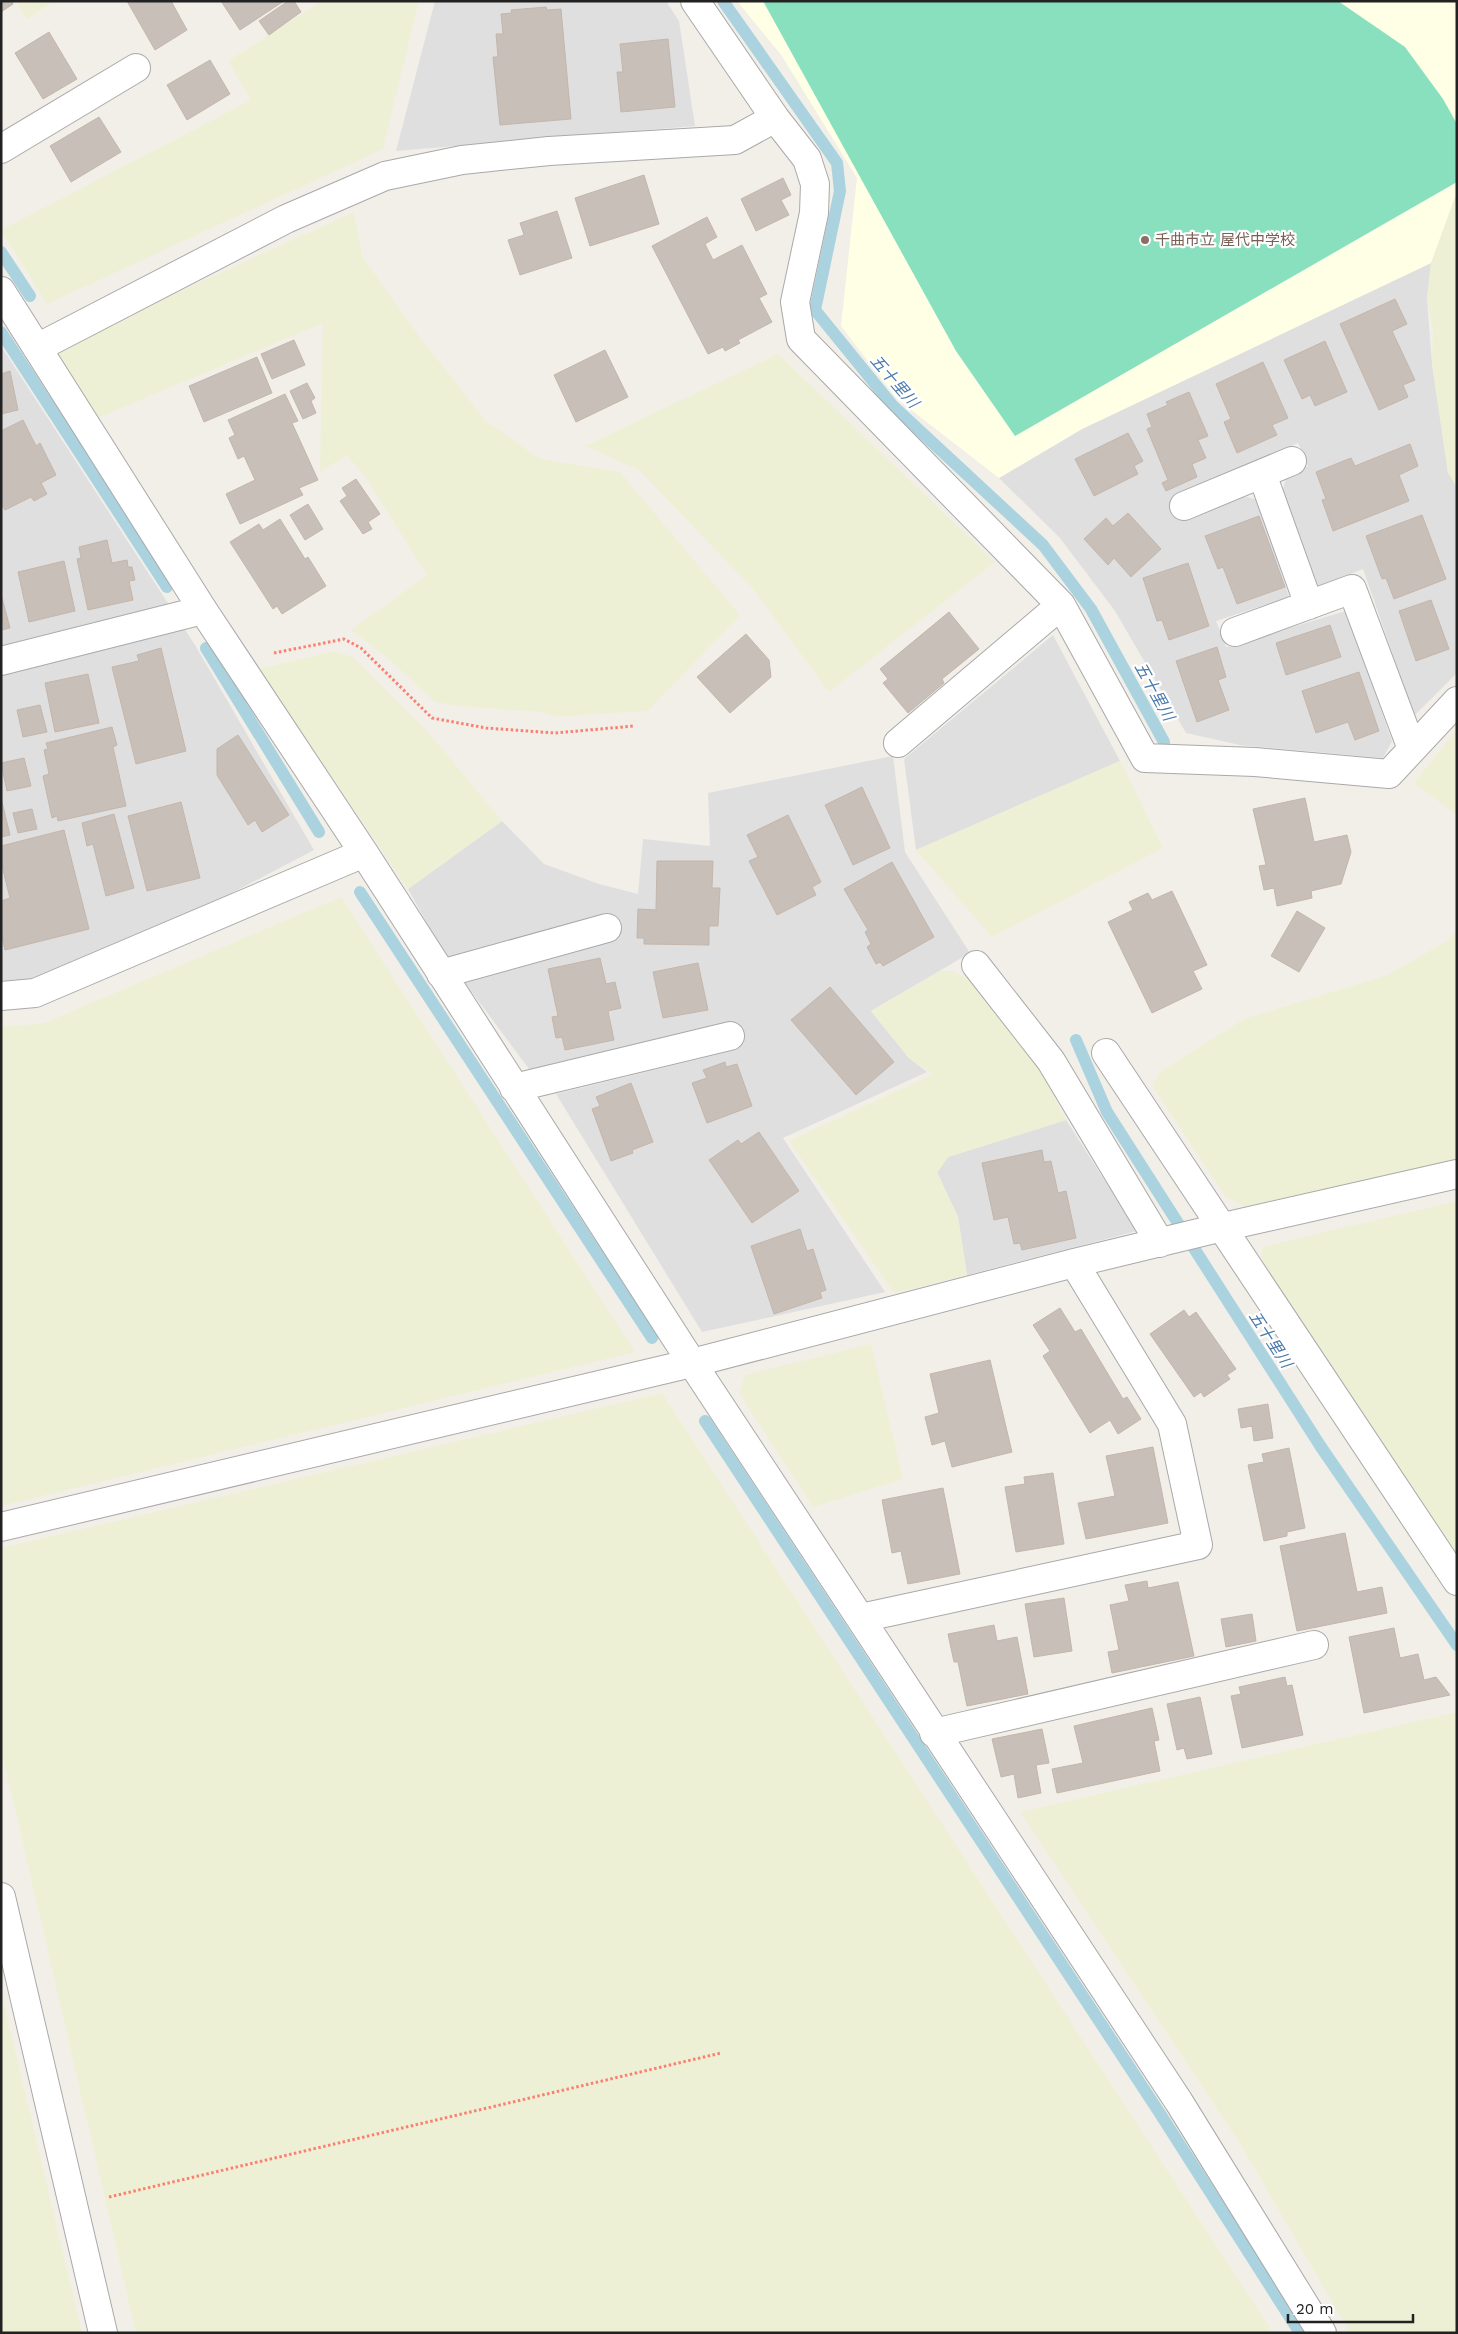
<svg xmlns="http://www.w3.org/2000/svg" width="1458" height="2334" font-family="'Work Sans','Noto Sans JP',sans-serif">
  <rect width="100%" height="100%" fill="#f2efe9"/>
  <!-- residential -->
  <path fill="#e0dfdf" d="M435,1h231l13,20 16,105 -299,25z
    M1431,263l-4,36 5,65 16,108 9,15v186l-43,43 -51,-147 -47,18 -34,-94 5,-18 21,-9 -10,-23 -126,54 10,24 61,-25 15,4 31,97 -73,24 10,26 120,-36 46,130 -9,17 -143,-13 -54,-12 -71,-122 -55,-73 -61,-60 83,-49z
    M1,346l194,299 119,205 -109,57 -173,72 -31,3z
    M1053,635l67,126 -204,89 -12,-91z
    M893,756l12,96 65,101 -99,58 38,47 18,14 -144,66 102,154 -183,40 -146,-238 180,-44 -10,-27 -194,50 -87,-117 -37,-67 94,-68 42,43 55,20 39,10 5,-55 67,7 -2,-53z
    M1066,1120l71,111 -170,44 -9,-58 -21,-45 11,-15z"/>
  <!-- education -->
  <path fill="#ffffe5" d="M737,1h720v191l-26,71 -349,166 -83,49 -102,-79 -56,-73 16,-148 -75,-122z"/>
  <!-- farmland -->
  <path fill="#eef0d5" d="M16,1h38l-27,18z
    M322,1h97l-36,148 -336,155 -46,-74 250,-130 -23,-39z
    M1457,192v295l-9,-14 -16,-109 1,-35 -6,-30 4,-36z
    M354,212l8,44 60,84 64,81 54,38 80,13 120,143 -92,96 -92,6 -15,-5 -84,-6 -22,-4 -46,-43 -38,-29 76,-55 -61,-97 -19,-23 -27,17 3,-149 -225,95 -44,-70z
    M778,354l217,208 -166,130 -76,-103 -114,-119 -54,-24z
    M334,651l19,6 75,75 74,89 -94,68 -149,-220z
    M1457,729v86l-43,-32z
    M1120,761l43,87 -171,89 -76,-87z
    M341,897l294,455 -634,154v-479l43,-4z
    M1457,931v228l-208,49 -24,-12 -73,-111 8,-13 84,-53 144,-44 59,-34z
    M940,971h12l20,9 67,87 27,53 -118,37 -11,16 21,44 9,58 -73,18 -105,-152 144,-67 -24,-16 -38,-47z
    M1457,1201v355l-195,-294v-15z
    M871,1344l32,135 -90,28 -74,-114 6,-18z
    M662,1393l611,940h-1137l-135,-585v-200z
    M1457,1712v621h-107l-109,-188 -221,-333z
    M1,1991l81,342h-81z"/>
  <!-- pitch -->
  <path fill="#88e0be" d="M763,1h575l67,46 38,52 14,25v58l-442,254 -59,-85z"/>
  <g fill="none" stroke-linecap="round" stroke-linejoin="round">
    <!-- stream -->
    <path stroke="#aad3df" stroke-width="12" d="M723,1l114,162 3,28 -25,119 78,96 150,139 48,64 73,133
      M1,252l29,44
      M1,332l166,255
      M206,648l113,184
      M360,892l292,446
      M1076,1040l31,72 214,335 136,198
      M705,1421l454,691 141,221"/>
  </g>
  <!-- building -->
  <path fill="#c7bfb8" stroke="#c4b6ab" d="M1,1h11l1,3 -12,8z
    M127,1h44l16,29 -32,20z
    M221,1h63l-44,29z
    M288,1h6l7,11 -32,23 -10,-14z
    M546,7l1,3 14,-1 10,110 -71,6 -7,-68h5l-2,-23h7l-2,-20 11,-1 -1,-3z
    M49,32l28,47 -34,20 -28,-46z
    M668,39l7,68 -54,5 -4,-40h6l-3,-28z
    M210,60l20,34 -43,26 -20,-35z
    M99,117l22,35 -50,30 -21,-36z
    M644,175l15,49 -69,22 -15,-48z
    M783,178l8,17 -10,5 8,15 -33,16 -15,-32z
    M557,211l15,47 -52,17 -12,-35 16,-5 -4,-12z
    M707,217l10,20 -12,7 8,16 29,-15 25,49 -8,4 13,24 -34,18 2,3 -15,8 -2,-4 -15,7 -56,-108z
    M1395,299l12,25 -15,7 23,49 -12,5 5,12 -29,13 -39,-86z
    M294,340l11,25 -33,14 -11,-25z
    M1325,341l22,51 -32,14 -5,-11 -8,4 -18,-39z
    M605,350l23,47 -52,25 -22,-47z
    M257,357l15,36 -68,29 -15,-36z
    M1263,362l25,56 -16,7 5,10 -40,18 -13,-31 7,-3 -15,-35z
    M10,371l8,39 -17,4v-40z
    M307,383l8,15 -4,3 5,12 -13,6 -13,-28z
    M1189,392l19,44 -10,4 8,18 -14,6 5,13 -31,14 -4,-8 6,-3 -21,-51 5,-2 -5,-13 21,-9 -2,-3z
    M285,394l13,27 -6,2 26,57 -19,8 4,7 -63,29 -14,-30 29,-14 -11,-24 -6,3 -9,-21 6,-3 -7,-15z
    M23,420l13,26 4,-3 16,32 -15,8 6,11 -13,7 -3,-4 -26,13 -4,-6v-73z
    M1128,433l15,28 -9,5 4,8 -44,22 -19,-37z
    M1410,444l8,22 -19,9 10,26 -76,30 -11,-31 4,-1 -10,-27 35,-14 4,8z
    M356,479l24,35 -12,8 4,7 -9,5 -23,-33 7,-5 -5,-8z
    M308,504l15,25 -18,11 -15,-25z
    M1128,513l33,36 -30,28 -17,-19 -6,7 -24,-26 22,-21 7,8z
    M1422,515l24,64 -52,20 -8,-21 -4,1 -16,-43z
    M1259,516l26,71 -48,17 -14,-37 -5,2 -13,-33z
    M280,519l25,40 3,-2 18,29 -44,28 -5,-8 -4,3 -43,-67 29,-18 4,6z
    M107,540l5,23 15,-3 1,7h4l3,13 -6,1 4,19 -45,10 -11,-51 4,-1 -2,-11z
    M64,561l11,50 -46,11 -11,-50z
    M1188,563l21,63 -40,14 -7,-20 -5,1 -14,-43z
    M1,594l9,34 -9,2z
    M1431,600l18,49 -33,12 -17,-50z
    M949,612l30,37 -37,30 2,4 -36,30 -25,-30 5,-4 -8,-10z
    M1330,625l11,32 -55,18 -10,-32z
    M746,634l23,26 2,17 -41,36 -33,-36z
    M1217,647l9,30 -8,3 11,30 -32,12 -21,-61z
    M161,648l25,103 -50,13 -24,-97 27,-6 -2,-6z
    M1359,672l20,59 -24,9 -7,-18 -32,11 -14,-42z
    M88,674l11,49 -44,9 -10,-49z
    M40,705l7,27 -24,5 -6,-27z
    M112,727l5,18 -4,2 13,59 -68,15 -1,-5 -5,2 -9,-42 6,-2 -5,-24 4,-1 -2,-6z
    M238,735l51,80 -27,17 -7,-12 -7,5 -31,-50v-26z
    M24,758l7,28 -24,5 -6,-28z
    M862,787l28,61 -37,17 -28,-60z
    M1,798l9,37 -9,2z
    M1305,798l9,44 33,-7 4,17 -10,32 -30,7 1,7 -35,8 -3,-18 -10,2 -5,-24 7,-1 -13,-56z
    M181,802l19,76 -53,13 -19,-75z
    M32,809l5,20 -19,4 -5,-20z
    M114,814l20,74 -28,8 -13,-52 -6,2 -5,-23z
    M788,815l33,67 -9,5 4,8 -39,20 -28,-54 9,-4 -11,-22z
    M64,830l25,99 -84,21 -4,-16v-33l9,-3 -9,-36v-16z
    M657,861h56l-1,27h8l-2,38h-9v19l-65,-1v-6h-7l1,-29 18,1z
    M892,862l42,75 -51,29 -3,-4 -4,2 -9,-17 4,-3 -6,-12 3,-2 -24,-41z
    M1172,891l35,74 -14,6 9,18 -50,24 -44,-91 25,-12 -4,-8 19,-9 4,7z
    M1297,911l28,17 -26,44 -28,-16z
    M600,958l6,26 9,-2 6,26 -13,3 6,29 -49,10 -3,-13 -6,1 -4,-21 6,-1 -10,-47z
    M698,963l10,47 -45,8 -10,-46z
    M830,987l64,75 -38,33 -65,-75z
    M725,1062l1,5 11,-3 15,42 -45,17 -15,-40 15,-5 -4,-8z
    M631,1083l22,59 -21,8 1,3 -22,8 -19,-52 8,-3 -4,-9z
    M759,1132l40,59 -47,32 -43,-63 29,-20 3,4z
    M1042,1150l2,12 7,-1 7,32 8,-2 10,47 -54,12 -2,-7 -6,1 -6,-27 -14,3 -12,-57z
    M800,1229l7,22 6,-2 13,41 -6,2 2,6 -48,16 -23,-68z
    M1060,1308l15,24 6,-3 42,70 4,-2 14,22 -23,15 -8,-14 -20,13 -47,-77 7,-5 -17,-26z
    M1184,1310l5,7 7,-5 40,57 -9,6 3,4 -26,18 -3,-5 -7,5 -44,-63z
    M990,1360l22,92 -60,15 -7,-26 -13,4 -7,-28 14,-4 -9,-39z
    M1268,1404l5,34 -19,3 -2,-15 -11,2 -3,-19z
    M1153,1447l15,76 -82,16 -8,-36 37,-7 -9,-40z
    M1289,1448l16,80 -18,4v4l-23,5 -16,-76 16,-3 -2,-8z
    M1053,1473l11,71 -48,8 -11,-65 20,-3 -1,-7z
    M943,1488l17,86 -52,10 -7,-33 -9,2 -10,-53z
    M1345,1533l12,59 25,-5 5,26 -90,18 -17,-85z
    M1147,1581l1,7 30,-6 16,74 -82,17 -4,-21 11,-2 -9,-45 19,-4 -4,-16z
    M1064,1598l8,53 -38,6 -9,-53z
    M1252,1614l4,27 -30,6 -5,-28z
    M994,1625l3,16 20,-4 11,57 -61,12 -9,-44h-4l-6,-28z
    M1394,1628l6,30 18,-4 6,26 12,-3 14,18 -86,18 -15,-76z
    M1285,1677l2,9 5,-1 11,50 -61,13 -11,-52 10,-2 -2,-7z
    M1200,1697l12,57 -25,5 -3,-11 -7,2 -10,-46z
    M1152,1708l7,32 -5,1 6,30 -103,22 -5,-24 31,-6 -9,-37z
    M1042,1729l7,34 -13,2 5,28 -23,5 -4,-24 -13,3 -9,-38z"/>
  <g fill="none" stroke-linecap="round" stroke-linejoin="round">
    <!-- minor casing -->
    <g stroke="#a9a9a9" stroke-width="30">
      <path id="minor" d="M695,1l80,117 32,41 8,25 -1,29 -19,89 6,37 260,266 84,153 110,4 134,12 68,-73
        M1,149l135,-81
        M1,291l202,319 161,243 328,510 487,739 143,231
        M37,348l249,-129 99,-43 77,-16 87,-9 186,-11 40,-22
        M1262,474l47,131
        M1184,506l108,-45
        M1235,632l117,-43 60,160
        M1,661l202,-51
        M898,743l163,-138
        M976,965l75,96 109,182
        M441,974l166,-46
        M1,996l34,-3 329,-140
        M1106,1053l351,528
        M514,1088l216,-52
        M1,1527l691,-164 382,-100 149,-36 234,-53
        M861,1618l337,-73 -26,-121 -98,-161
        M934,1733l380,-88
        M1,1897l102,436"/>
    </g>
    <!-- path -->
    <path stroke="#fa8072" stroke-width="3" stroke-dasharray="2.5 2.5" stroke-linecap="butt" d="M274,653l70,-14 17,9 71,70 54,10 69,5 79,-7
      M109,2197l612,-144"/>
    <!-- minor -->
    <use href="#minor" stroke="#fff" stroke-width="28"/>
  </g>
  <!-- markers -->
  <circle fill="#8d6e63" stroke="#fff" stroke-width="2" cx="1145" cy="240" r="5"/>
  <g text-anchor="middle" stroke-width="4.5" stroke-linejoin="round" paint-order="stroke">
    <!-- education labels -->
    <g font-size="15" fill="#785e54" stroke="#fff" text-anchor="start">
      <text x="1155" y="245">千曲市立 屋代中学校</text>
    </g>
    <!-- water labels -->
    <g font-size="16" font-style="italic" fill="#4a7aab" stroke="#fff">
      <text transform="translate(895 381) rotate(49)" y="6">五十里川</text>
      <text transform="translate(1155 691) rotate(61)" y="6">五十里川</text>
      <text transform="translate(1271 1339) rotate(57)" y="6">五十里川</text>
    </g>
  </g>
  <!-- border -->
  <rect width="1458" height="2334" fill="none" stroke="#222222" stroke-width="5"/>
  <!-- scale -->
  <path d="M1288 2314v8h125v-8" fill="none" stroke="#222222" stroke-width="2.5"/>
  <text x="1296" y="2314" font-size="15" fill="#222222" stroke="#ffffff" stroke-width="4" paint-order="stroke">20 m</text>
</svg>
